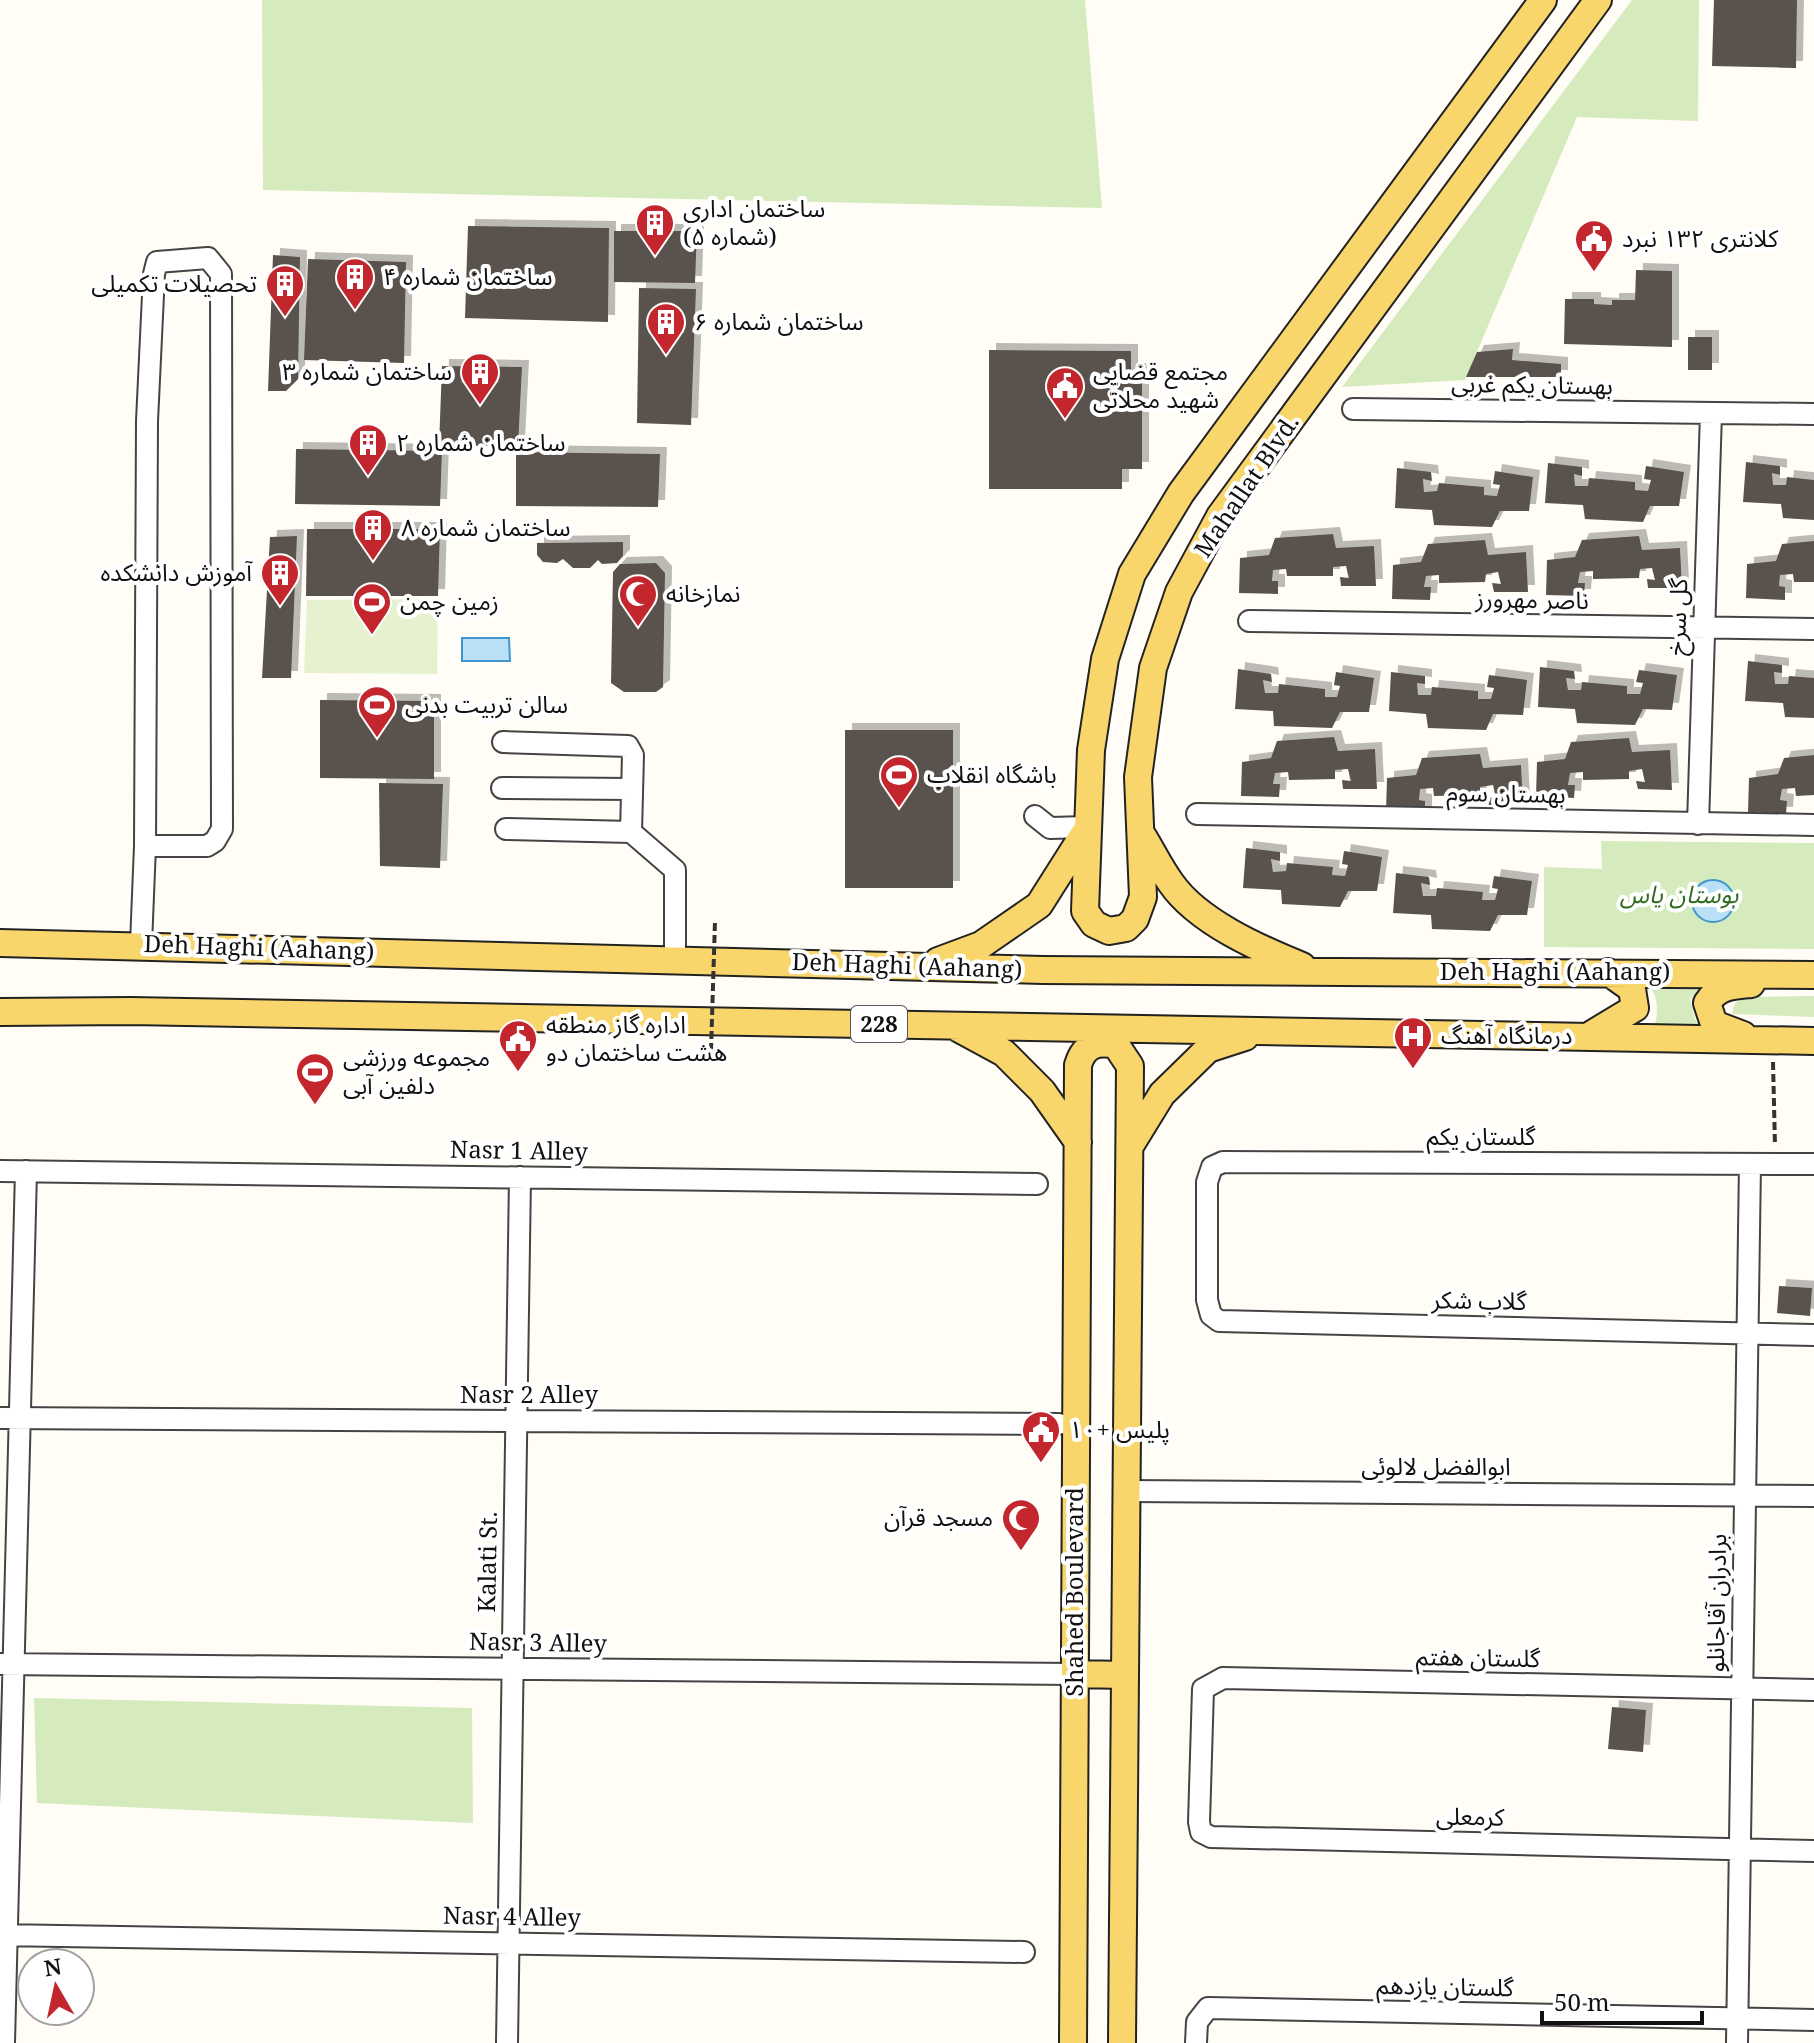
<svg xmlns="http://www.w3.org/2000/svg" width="1814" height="2043" font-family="'Noto Serif','Noto Sans Arabic',serif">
  <defs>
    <filter id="shadow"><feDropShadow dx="7" dy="-7" stdDeviation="0" flood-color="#0004"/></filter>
  </defs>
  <rect width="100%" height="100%" fill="#fffdf5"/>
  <!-- green -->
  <path fill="#d5ebbd" d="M262,0h823l17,208 -839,-18z
    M1632,0h67l-1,121 -121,-4 -112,263 -123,7z
    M1601,841l213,2v106l-270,-2v-80l58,2z
    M1646,982l62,1 -18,16 5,21 8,9h-60l13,-7c2,-18 2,-26 -10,-40z
    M1814,996v21l-82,-3 3,-11 11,-6z
    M34,1698l438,10 1,115 -436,-20z"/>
  <!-- pitch -->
  <path fill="#e6f2cf" d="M438,599l-1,75 -133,-1 3,-73z"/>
  <!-- water -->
  <path fill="#b9e0f7" stroke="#3f96cf" stroke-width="2" d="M462,638h47l1,23h-48z
    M1692 901a21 21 0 1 1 42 0a21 21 0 1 1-42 0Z"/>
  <!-- building -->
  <path fill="#5a524d" filter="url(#shadow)" d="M1714,0h83l-1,68 -84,-2z
    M468,226l141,2 -1,94 -143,-4z
    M614,231h83l-2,52 -81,-1z
    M273,255l27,2 -2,122 -12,12h-18z
    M308,259l98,3 -2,101 -100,-3z
    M1636,270l36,1v76l-108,-3 1,-45h29v5l18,1v-5h23z
    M639,288l57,1 -5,136 -54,-2z
    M1688,337h24v33h-24z
    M1513,349l-1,11 49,4v13h-95l11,-25z
    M989,350l142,1v19h11v99h-20v20h-133z
    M442,366l80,1 -4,79h-79z
    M296,449l146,2 -2,55 -145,-2z
    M516,452l144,2 -2,53 -142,-1z
    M1746,462l34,4v9l-8,-2 1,12h13l1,-8 27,3v40l-31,-2 -2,-14 -38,-2z
    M1548,463l34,4v9l-8,-2 1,12h13l1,-8 46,4v8l13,1 3,-11 -7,-1 2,-13 38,6 -5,34h-29l-7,16 -58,-3 -2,-14 -38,-2z
    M1397,468l34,4 1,9 -9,-2 1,13 13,-1 2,-8 45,4v8l13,1 3,-11 -7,-1 2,-13 38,6 -4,34h-29l-8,16 -58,-2 -2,-15 -37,-2z
    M307,529h133l-2,67h-132z
    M1333,534l3,14 38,-2 2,40h-35l-1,-9 9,1 -3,-12 -13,1v9h-46l-1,-7 -13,1 -1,11h6v13l-39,-1 1,-35 29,-3 6,-17z
    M297,536l-6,142h-29l8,-141z
    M1639,536l3,14 38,-2 2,40h-34l-1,-9 8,1 -3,-12 -12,1 -1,9 -46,1v-8l-13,1 -2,11h7l-1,13 -38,-1 1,-35 28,-3 7,-17z
    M1485,540l3,15 38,-3 2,40h-34l-2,-9 9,1 -3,-12 -12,2 -1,8 -46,1v-8l-13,1 -2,11h7l-1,13 -38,-1 1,-34 28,-3 7,-18z
    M1814,541v41h-20l-1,-8 -13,1 -1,11 6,1v13l-39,-2 1,-34 29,-3 6,-17z
    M623,542v14l-6,7 -15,1 -4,-4 -8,8h-17l-10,-9 -6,4 -14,-1 -6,-7v-12z
    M656,563l9,10 -2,114 -7,5h-32l-13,-9 2,-111 7,-8z
    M1748,661l34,4v8l-8,-1 1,12h13l1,-8 25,2v40l-29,-1 -2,-14 -38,-2z
    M1540,667l34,4 1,8 -9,-1 2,12h13l1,-8 45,4v8h13l3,-11 -7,-1 3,-12 38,5 -5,35 -29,-1 -8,16 -58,-2 -2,-14 -37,-2z
    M1238,669l33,5 1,8 -9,-2 2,13h13l1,-9 46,5v8h12l3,-11 -6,-1 2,-13 38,6 -5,34h-29l-8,16 -58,-2 -1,-15 -38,-2z
    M1391,672l34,4v8l-8,-1 1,12h13l1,-8 46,4v8h13l3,-11 -7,-1 2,-12 38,5 -4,35 -30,-1 -7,16 -58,-2 -2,-14 -37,-3z
    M320,700l114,1v78l-114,-1z
    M845,730h108v158h-108z
    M1334,737l4,14 37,-2 2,40h-34l-1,-9 9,1 -3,-12 -13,1v9l-46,1 -1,-8 -13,1 -2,11h7l-1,13 -38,-1 1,-34 29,-4 6,-17z
    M1629,738l3,14 38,-2 2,40 -34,-1 -2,-8 9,1 -3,-13 -13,2v8l-46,1v-8l-13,1 -2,12h7l-1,13 -38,-2 1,-34 28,-3 6,-17z
    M1480,754l3,14 38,-3 2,40h-34l-2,-8 9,1 -3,-13 -13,2v8l-46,1 -1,-8 -13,1 -1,11 6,1v13l-39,-2 1,-34 29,-3 6,-17z
    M1814,755v40l-18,1 -1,-8 -13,1 -2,11 7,1 -1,13 -38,-2 1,-34 29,-4 6,-16z
    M379,783l64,1 -3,84 -60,-2z
    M1246,848l34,4v9l-9,-2 2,13 13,-1 1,-8 46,4 -1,8 13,1 3,-11 -6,-1 2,-13 38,6 -5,34h-29l-8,16 -58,-3 -1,-14 -38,-2z
    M1396,873l33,4 1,8 -9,-2 2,13h13l1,-8 46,4 -1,8h13l3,-11 -6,-1 2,-12 38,5 -5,34h-29l-8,16 -58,-2 -1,-14 -38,-2z
    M1779,1286l33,2 -2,28 -33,-3z
    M1612,1707l34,3 -3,42 -35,-3z"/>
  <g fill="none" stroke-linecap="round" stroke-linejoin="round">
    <!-- minor casing -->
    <g stroke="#444" stroke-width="24">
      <path id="minor" d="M1353,409l461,5
        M1249,621l565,8
        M503,742l125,4 5,9 -2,77
        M502,788l129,1
        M1197,814l617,11
        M1035,816l15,12 37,-1
        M1698,824l13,-411
        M506,829l125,3 44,38v89
        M141,944l4,-98 2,-425 7,-147 3,-12 51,-4 13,16 1,555 -7,12 -8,5h-62
        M1814,1164l-591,-2 -11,5 -5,15v118l4,15 8,6 595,14
        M0,1171l1037,13
        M0,1418l1059,6
        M1127,1491l687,5
        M0,1664l1075,10
        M1814,1690l-591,-12 -20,11 -4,133 2,10 10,5 603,14
        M0,1935l1024,17
        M4,2043l22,-872
        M507,2043l13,-866
        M1196,2043l1,-21 11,-14 606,12
        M1737,2043l13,-879"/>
    </g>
    <!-- major casing -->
    <g stroke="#222" stroke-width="30">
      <path id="major" d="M1543,0l-362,493 -49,81 -27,85 -14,91 -6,161 9,13 15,7 17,-3 9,-9 8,-22 -5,-120 15,-109 26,-76 41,-76 378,-516
        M1142,835c10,16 18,33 29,48 27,39 89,66 131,83
        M0,943l1043,27 771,5
        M938,961l43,-16 58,-40 45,-71
        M0,1012l130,-1 1684,30
        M956,1027l48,26 38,38 36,51
        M1592,1034l43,-26 -3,-19 -24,-17
        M1743,1035l-29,-11 -7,-21c11,-17 24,-17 44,-19
        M1130,1146l32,-52 46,-45 37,-12
        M1075,1674l50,1
        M1073,2043l5,-978c6,-20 18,-24 38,-20l14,21 -8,977"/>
    </g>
    <!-- path -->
    <path stroke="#333" stroke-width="4" stroke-dasharray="8 4" stroke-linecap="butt" d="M1773,1062l2,84"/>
    <!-- minor -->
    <use href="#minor" stroke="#fff" stroke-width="20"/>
    <!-- major -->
    <use href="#major" stroke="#f9d66b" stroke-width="26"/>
    <!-- path-bridge -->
    <path stroke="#333" stroke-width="4" stroke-dasharray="8 4" stroke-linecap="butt" d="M711,1051l4,-130"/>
  </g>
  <!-- icons -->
  <defs>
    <g id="building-pin" transform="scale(2)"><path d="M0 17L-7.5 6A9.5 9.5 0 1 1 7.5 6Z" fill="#c4262e" stroke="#fff"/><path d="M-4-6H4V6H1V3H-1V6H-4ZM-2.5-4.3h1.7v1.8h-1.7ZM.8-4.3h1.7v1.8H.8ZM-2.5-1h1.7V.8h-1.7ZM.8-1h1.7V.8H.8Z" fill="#fff"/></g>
    <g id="civic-pin" transform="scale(2)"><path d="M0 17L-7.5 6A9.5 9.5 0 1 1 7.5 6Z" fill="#c4262e" stroke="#fff"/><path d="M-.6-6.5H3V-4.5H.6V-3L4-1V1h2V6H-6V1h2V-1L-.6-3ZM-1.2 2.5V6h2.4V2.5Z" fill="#fff"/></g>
    <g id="mosque-pin" transform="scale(2)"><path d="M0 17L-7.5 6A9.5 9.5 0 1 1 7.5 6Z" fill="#c4262e" stroke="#fff"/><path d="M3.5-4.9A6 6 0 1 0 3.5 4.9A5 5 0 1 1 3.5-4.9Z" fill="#fff"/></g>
    <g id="stadium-pin" transform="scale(2)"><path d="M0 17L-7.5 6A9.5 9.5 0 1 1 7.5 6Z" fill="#c4262e" stroke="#fff"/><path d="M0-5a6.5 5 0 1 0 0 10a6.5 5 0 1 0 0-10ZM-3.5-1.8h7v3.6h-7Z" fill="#fff"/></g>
    <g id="hospital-pin" transform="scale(2)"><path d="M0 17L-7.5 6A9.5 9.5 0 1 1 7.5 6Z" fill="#c4262e" stroke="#fff"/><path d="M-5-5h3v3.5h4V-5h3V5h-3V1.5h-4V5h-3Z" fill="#fff"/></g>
  </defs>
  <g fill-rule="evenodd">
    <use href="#building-pin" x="655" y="223"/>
    <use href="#civic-pin" x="1594" y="239"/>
    <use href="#building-pin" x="355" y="277"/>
    <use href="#building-pin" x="285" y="284"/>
    <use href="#building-pin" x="666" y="322"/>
    <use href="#building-pin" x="480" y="372"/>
    <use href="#civic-pin" x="1065" y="386"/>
    <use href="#building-pin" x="368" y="443"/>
    <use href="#building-pin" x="373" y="528"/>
    <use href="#building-pin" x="280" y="573"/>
    <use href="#mosque-pin" x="638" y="594"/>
    <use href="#stadium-pin" x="372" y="602"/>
    <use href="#stadium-pin" x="377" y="705"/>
    <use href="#stadium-pin" x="899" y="775"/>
    <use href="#hospital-pin" x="1413" y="1036"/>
    <use href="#civic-pin" x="518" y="1039"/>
    <use href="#stadium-pin" x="315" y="1072"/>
    <use href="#civic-pin" x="1041" y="1430"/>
    <use href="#mosque-pin" x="1021" y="1518"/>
  </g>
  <g text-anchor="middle" stroke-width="8" stroke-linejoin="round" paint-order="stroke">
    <!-- shield labels -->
    <rect fill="#fff" stroke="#585858" stroke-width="2" x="851" y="1006" width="56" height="36" rx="6"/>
    <g font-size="22" font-weight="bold" fill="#111">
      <text x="879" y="1032">228</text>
    </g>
    <!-- poi labels -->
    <g font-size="24" fill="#111" stroke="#fff" text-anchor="start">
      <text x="683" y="217">ساختمان اداری<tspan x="683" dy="28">(شماره ۵)</tspan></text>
      <text x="1622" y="247">کلانتری ۱۳۲ نبرد</text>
      <text x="383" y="285">ساختمان شماره ۴</text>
      <text x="257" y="292" text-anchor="end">تحصیلات تکمیلی</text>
      <text x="694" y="330">ساختمان شماره ۶</text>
      <text x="452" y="380" text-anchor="end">ساختمان شماره ۳</text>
      <text x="1093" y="380">مجتمع قضایی<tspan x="1093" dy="28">شهید محلاتی</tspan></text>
      <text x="396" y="451">ساختمان شماره ۲</text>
      <text x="401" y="536">ساختمان شماره ۸</text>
      <text x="252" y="581" text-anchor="end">آموزش دانشکده</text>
      <text x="666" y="602">نمازخانه</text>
      <text x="400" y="610">زمین چمن</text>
      <text x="405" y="713">سالن تربیت بدنی</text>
      <text x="927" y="783">باشگاه انقلاب</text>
      <text x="546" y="1033">اداره گاز منطقه<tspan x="546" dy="28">هشت ساختمان دو</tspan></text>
      <text x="1441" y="1044">درمانگاه آهنگ</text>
      <text x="343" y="1066">مجموعه ورزشی<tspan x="343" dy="28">دلفین آبی</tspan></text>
      <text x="1069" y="1438">پلیس +۱۰</text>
      <text x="993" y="1526" text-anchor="end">مسجد قرآن</text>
    </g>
    <!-- street labels -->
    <g font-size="24" fill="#111" stroke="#fff">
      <text transform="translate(1532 385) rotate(1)" y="8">بهستان یکم غربی</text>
      <text transform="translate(1247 486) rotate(-56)" y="8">Mahallat Blvd.</text>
      <text transform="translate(1532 600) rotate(1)" y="8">ناصر مهرورز</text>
      <text transform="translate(1678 617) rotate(-88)" y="8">گل سرخ</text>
      <text transform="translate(1506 794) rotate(1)" y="8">بهستان سوم</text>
      <text transform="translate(259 948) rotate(2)" y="8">Deh Haghi (Aahang)</text>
      <text transform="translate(907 966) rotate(2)" y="8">Deh Haghi (Aahang)</text>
      <text x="1555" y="980">Deh Haghi (Aahang)</text>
      <text x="1481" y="1145">گلستان یکم</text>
      <text transform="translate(519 1151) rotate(1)" y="8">Nasr 1 Alley</text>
      <text transform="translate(1479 1301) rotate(1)" y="8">گلاب شکر</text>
      <text x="529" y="1403">Nasr 2 Alley</text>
      <text x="1436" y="1475">ابوالفضل لالوئی</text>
      <text transform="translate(488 1562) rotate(-89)" y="8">Kalati St.</text>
      <text transform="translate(1075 1592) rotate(-90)" y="8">Shahed Boulevard</text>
      <text transform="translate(1717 1603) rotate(-89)" y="8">برادران آقاجانلو</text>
      <text transform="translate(538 1643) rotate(1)" y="8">Nasr 3 Alley</text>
      <text transform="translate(1478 1658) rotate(1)" y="8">گلستان هفتم</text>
      <text transform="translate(1470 1817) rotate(1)" y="8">کرمعلی</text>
      <text transform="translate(512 1917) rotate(1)" y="8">Nasr 4 Alley</text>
      <text transform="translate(1445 1987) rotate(1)" y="8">گلستان یازدهم</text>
    </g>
    <!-- park labels -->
    <g font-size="24" font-style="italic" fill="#2f6b1f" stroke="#fff">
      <text x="1679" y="903">بوستان یاس</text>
    </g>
  </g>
  <!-- north arrow -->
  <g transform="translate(56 1987) rotate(351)"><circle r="38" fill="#ffffff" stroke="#a0a0a0" stroke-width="2"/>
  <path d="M0-6L14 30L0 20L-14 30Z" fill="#c4262e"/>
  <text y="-12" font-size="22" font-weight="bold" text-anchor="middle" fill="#111111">N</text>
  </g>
  <!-- scale -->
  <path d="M1542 2011v12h160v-12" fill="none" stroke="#111111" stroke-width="4"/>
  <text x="1554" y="2011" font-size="24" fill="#111111" stroke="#ffffff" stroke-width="6" paint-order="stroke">50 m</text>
</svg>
